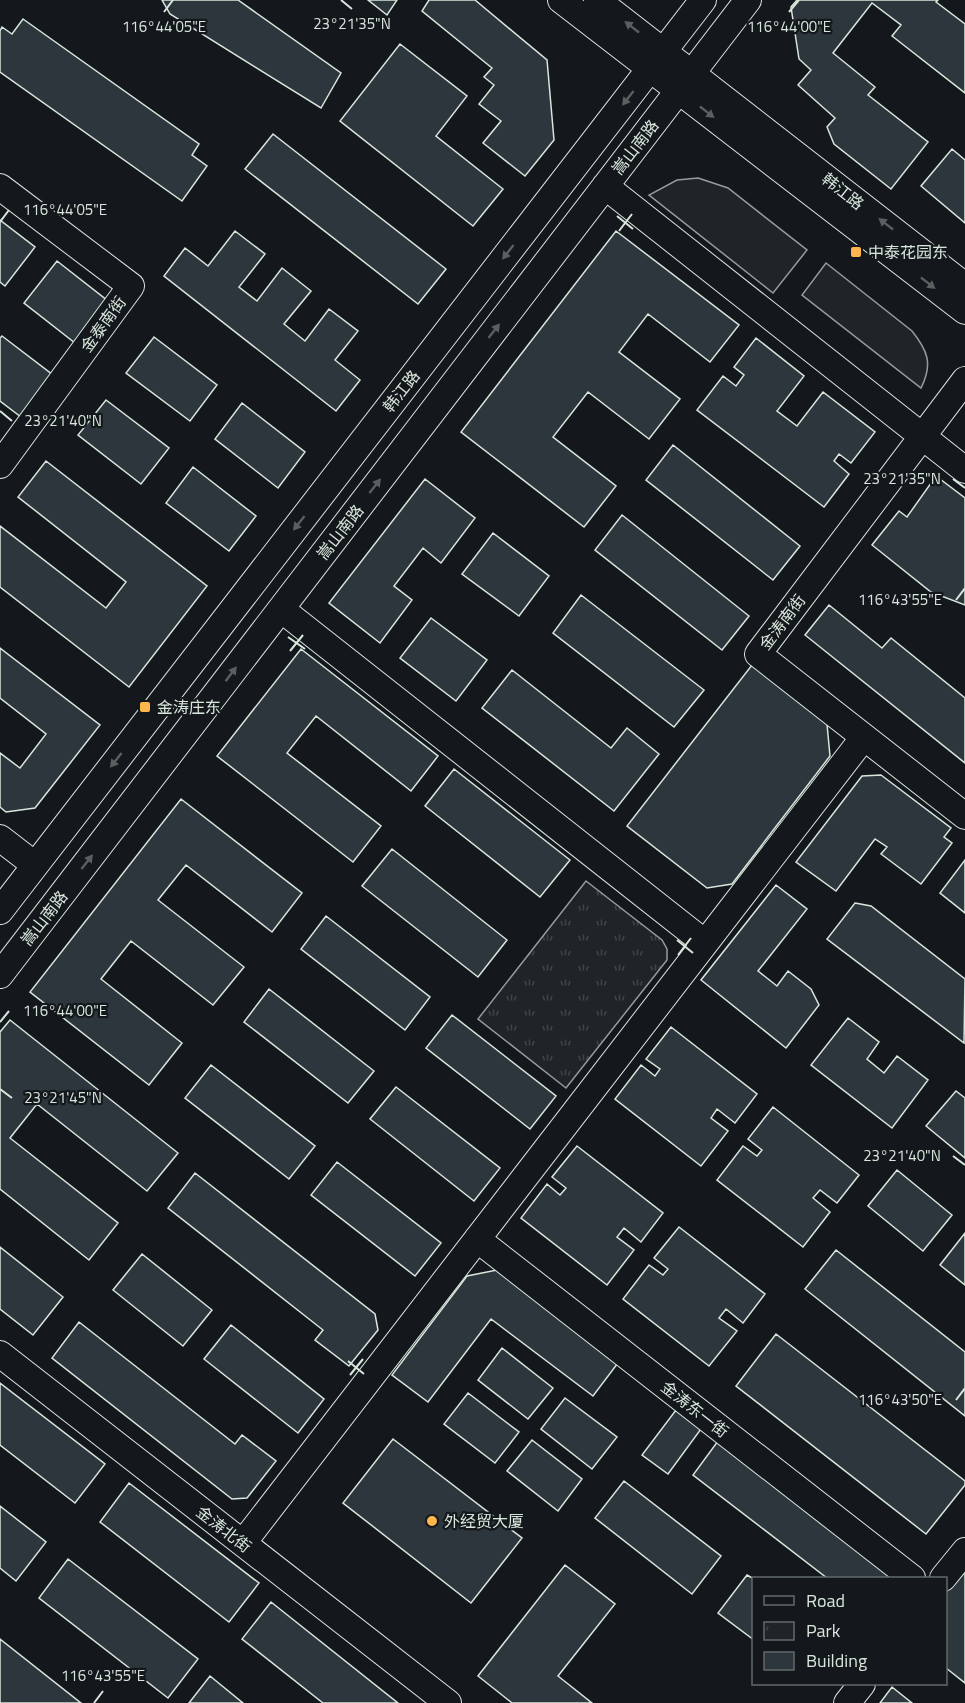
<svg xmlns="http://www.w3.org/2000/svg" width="965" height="1703" font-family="'Titillium Web','Noto Sans SC',sans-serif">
  <defs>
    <pattern id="park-tufts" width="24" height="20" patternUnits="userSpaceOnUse" patternTransform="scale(1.5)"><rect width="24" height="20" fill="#202428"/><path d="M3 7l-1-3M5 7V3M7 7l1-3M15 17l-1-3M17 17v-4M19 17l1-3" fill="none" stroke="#404447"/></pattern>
  </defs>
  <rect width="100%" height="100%" fill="#14181c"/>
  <!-- grass -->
  <path fill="#202428" stroke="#939e99" stroke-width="1.5" d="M698,178l30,10 79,62 -34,43 -124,-98 28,-15z
    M826,263l86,68c16,20 21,33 9,57l-119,-93z"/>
  <!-- park -->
  <path fill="url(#park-tufts)" stroke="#939e99" stroke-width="1.5" d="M586,881l76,59 5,9v11l-101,128 -88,-69z"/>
  <!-- building -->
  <path fill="#2c363c" stroke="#d8e6dc" stroke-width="1.5" d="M162,0h76l103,73 -20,35 -151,-94z
    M368,0h29l-10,15z
    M429,0h46l72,60 7,80 -29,36 -42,-33 18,-22 -22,-17 15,-19 -10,-8 8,-9 -70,-57z
    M797,0h141l-2,2 29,22v69l-73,-57 9,-11 -29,-22 -39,50 42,34 -7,8 60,47 -37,47 -57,-45 -7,-17 8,-9 -37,-33 13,-15 -12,-11 -8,-52z
    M23,19l176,125 -7,11 15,11 -25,35 -182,-129v-41l2,-4 10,7z
    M400,44l67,52 -31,40 67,53 -30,37 -133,-105z
    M273,134l173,135 -28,35 -173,-135z
    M952,149l13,11v63l-44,-37z
    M0,220l35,27 -30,39 -5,-4z
    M235,231l30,23 -26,33 18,14 25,-33 29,23 -27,33 21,17 24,-32 29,22 -23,29 25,20 -24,31 -172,-135 21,-28 23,18z
    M616,231l123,94 -29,37 -62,-48 -29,38 61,47 -31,40 -61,-47 -35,45 63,49 -32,41 -123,-95z
    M57,261l51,40 -33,42 -51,-40z
    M2,336l51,39 -32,42 -21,-16v-63z
    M154,337l63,48 -27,36 -64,-48z
    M756,338l48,38 -27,35 20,15 26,-34 52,40 -24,31 -12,-9 -5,7 15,13 -25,33 -127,-97 26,-34 13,10 8,-11 -10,-8z
    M106,400l63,48 -28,36 -63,-49z
    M242,403l63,49 -27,36 -63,-49z
    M673,445l127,101 -27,34 -127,-100z
    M46,461l161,125 -78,101 -129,-100v-61l106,82 20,-26 -108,-85z
    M193,467l63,49 -27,35 -63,-48z
    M936,476l29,22v107l-34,-13 -59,-47 27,-34 8,6z
    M425,479l50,39 -34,45 -18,-15 -29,38 18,14 -32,43 -51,-40z
    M622,515l127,101 -27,34 -127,-100z
    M493,533l56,43 -30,40 -57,-42z
    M581,595l123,95 -30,37 -121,-94z
    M829,605l53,43 9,-10 74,60v65l-160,-128z
    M431,618l56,42 -31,41 -56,-43z
    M0,648l100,77 -65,83 -29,4 -6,-5v-54l20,15 26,-34 -46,-36z
    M301,649l137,107 -27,35 -95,-75 -29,37 94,73 -28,36 -136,-106z
    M752,665l75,59 3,32 -98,128 -25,4 -80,-62z
    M512,670l99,78 16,-20 32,26 -45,57 -132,-103z
    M454,769l116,91 -30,37 -115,-91z
    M881,775l70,53 -7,9 8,6 -31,41 -40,-30 6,-7 -12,-8 -39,52 -40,-29 66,-86z
    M181,799l121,94 -30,39 -86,-67 -28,35 86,67 -31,38 -82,-64 -30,38 81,64 -33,42 -119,-93z
    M392,849l115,91 -29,37 -116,-91z
    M965,860v53l-25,-20z
    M776,885l31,24 -49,62 19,15 11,-15 23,18 8,16 -33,43 -85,-68z
    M855,903l16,3 94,73 -1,64 -137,-104z
    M326,916l104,81 -25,33 -104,-81z
    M269,989l105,82 -26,32 -104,-81z
    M452,1015l104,81 -26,33 -104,-81z
    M848,1018l31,24 -12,17 17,14 13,-17 31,24 -36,48 -81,-63z
    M10,1020l168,133 -31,38 -110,-87 -27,34 108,85 -29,37 -89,-71v-157z
    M671,1027l86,67 -22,29 -18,-14 -6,9 17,13 -27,35 -86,-67 26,-34 14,11 5,-7 -14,-10z
    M211,1065l104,81 -26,33 -104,-81z
    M396,1087l104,81 -26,33 -104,-82z
    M956,1091l9,7v60l-39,-32z
    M773,1107l86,68 -22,28 -17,-13 -7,8 17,14 -27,35 -86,-67 26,-34 14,10 5,-6 -14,-11z
    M577,1146l86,67 -22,29 -17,-14 -7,9 17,13 -27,35 -86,-67 26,-34 13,11 6,-7 -14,-11z
    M337,1162l104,81 -26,33 -104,-81z
    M897,1170l55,45 -29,36 -55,-45z
    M195,1173l180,141 3,16 -29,36 -34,-26 8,-10 -155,-122z
    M679,1227l86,67 -22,29 -17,-14 -7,9 18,13 -28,35 -86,-67 26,-34 14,10 5,-6 -14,-11z
    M965,1233v52l-25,-20z
    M0,1247l63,50 -30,38 -33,-26z
    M836,1250l129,102v64l-160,-127z
    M142,1254l70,56 -29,36 -70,-56z
    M502,1269l119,90 -28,37 -102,-77 -63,83 -36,-27 75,-99z
    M79,1322l156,122 7,-9 34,26 -29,37 -15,1 -180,-141z
    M231,1325l93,74 -26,34 -94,-74z
    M776,1334l189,147v4l-39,49 -190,-148z
    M502,1348l51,40 -25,31 -50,-39z
    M0,1383l105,81 -30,39 -75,-58z
    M468,1393l51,39 -24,31 -51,-39z
    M565,1398l52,39 -25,32 -51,-40z
    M676,1410l25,19 -33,45 -26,-19z
    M393,1439l129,99 -51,65 -128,-100z
    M532,1440l50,39 -24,32 -51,-40z
    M718,1441l178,137h-69l-134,-103z
    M624,1481l97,75 -29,38 -97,-76z
    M129,1483l130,100 -30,39 -129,-100z
    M0,1506l46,36 -30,39 -16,-13z
    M68,1559l130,100 -30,39 -129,-100z
    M565,1565l50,39 -57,72 34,27h-80l-34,-27z
    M965,1567v116l-19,-15v-76z
    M747,1575l7,4v61l-36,-27z
    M271,1602l127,101h-75l-81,-64z
    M0,1639l81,64h-81z
    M210,1676l33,27h-54z
    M892,1687l20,16h-32z"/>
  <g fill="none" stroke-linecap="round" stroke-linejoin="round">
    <!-- minor casing -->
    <g stroke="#d8e6dc" stroke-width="28">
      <path id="minor" d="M561,0l404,311
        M597,0l368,286
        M605,186l360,284
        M0,187l131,99 -131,179
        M965,380l-207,274 207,162
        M281,609l424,334
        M0,838l35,27
        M0,911l703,-911
        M0,975l748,-975
        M477,1239l435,339
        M0,1354l448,349
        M243,1543l621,-806
        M943,1578l22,-27
        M847,1703l15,-19"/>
    </g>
    <!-- minor -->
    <use href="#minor" stroke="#14181c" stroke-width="26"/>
  </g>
  <!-- one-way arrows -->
  <defs><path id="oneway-solid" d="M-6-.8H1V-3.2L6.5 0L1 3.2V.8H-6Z" transform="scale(1.5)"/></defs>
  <g fill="#59605f">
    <use href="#oneway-solid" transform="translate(632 27) rotate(-142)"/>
    <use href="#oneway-solid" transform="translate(628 98) rotate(128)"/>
    <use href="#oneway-solid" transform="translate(707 112) rotate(38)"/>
    <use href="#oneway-solid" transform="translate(886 224) rotate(-142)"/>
    <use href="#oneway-solid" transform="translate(508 252) rotate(128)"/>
    <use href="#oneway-solid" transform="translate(928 283) rotate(38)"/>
    <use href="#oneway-solid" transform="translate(494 331) rotate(-52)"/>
    <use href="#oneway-solid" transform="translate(375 486) rotate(-52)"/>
    <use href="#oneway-solid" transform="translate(299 523) rotate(128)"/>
    <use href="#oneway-solid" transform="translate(231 674) rotate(-53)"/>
    <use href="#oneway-solid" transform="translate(116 760) rotate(128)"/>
    <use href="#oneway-solid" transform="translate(87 862) rotate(-52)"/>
  </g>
  <!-- ticks -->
  <path fill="none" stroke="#d8e6dc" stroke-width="2" d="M341,0l11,9M164,12l9,-12M789,12l10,-12M617,216l16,13M0,222l9,-12M619,231l13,-17M0,411l12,10M953,479l12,9M956,600l9,-12M288,637l17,12M290,651l13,-16M677,940l16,13M678,955l13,-17M0,1022l9,-11M0,1089l12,9M953,1156l12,9M348,1361l16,13M350,1375l13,-16M956,1400l9,-12M94,1703l9,-12"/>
  <!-- markers -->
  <g fill="#ffb74d" stroke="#14181c" stroke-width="2">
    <rect x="850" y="246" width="12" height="12" rx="3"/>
    <rect x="139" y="701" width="12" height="12" rx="3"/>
    <circle cx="432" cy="1521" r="6"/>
  </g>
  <g text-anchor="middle" stroke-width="4.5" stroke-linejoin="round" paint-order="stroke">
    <!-- street labels -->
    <g font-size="16" fill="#d8e6dc" stroke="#14181c">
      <text transform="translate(635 147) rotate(-52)" y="6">嵩山南路</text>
      <text transform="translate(843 191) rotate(38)" y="6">韩江路</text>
      <text transform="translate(103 324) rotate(-54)" y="6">金泰南街</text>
      <text transform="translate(401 391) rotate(-52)" y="6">韩江路</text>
      <text transform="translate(340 532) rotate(-52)" y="6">嵩山南路</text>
      <text transform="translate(782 622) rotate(-53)" y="6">金涛南街</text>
      <text transform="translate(44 918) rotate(-52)" y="6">嵩山南路</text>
      <text transform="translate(695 1409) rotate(38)" y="6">金涛东一街</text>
      <text transform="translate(224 1529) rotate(38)" y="6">金涛北街</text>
    </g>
    <!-- poi labels -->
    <g font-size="16" fill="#d8e6dc" stroke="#14181c" text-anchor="start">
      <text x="868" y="258">中泰花园东</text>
      <text x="157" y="713">金涛庄东</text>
      <text x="444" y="1527">外经贸大厦</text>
    </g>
  </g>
  <g font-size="15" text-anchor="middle" fill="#d8e6dc" stroke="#14181c" stroke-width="4.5" stroke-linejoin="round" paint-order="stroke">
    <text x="352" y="29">23°21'35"N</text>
    <text x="164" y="32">116°44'05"E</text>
    <text x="789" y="32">116°44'00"E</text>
    <text x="65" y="215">116°44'05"E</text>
    <text x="63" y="426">23°21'40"N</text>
    <text x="902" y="484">23°21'35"N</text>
    <text x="900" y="605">116°43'55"E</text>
    <text x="65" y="1016">116°44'00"E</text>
    <text x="63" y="1103">23°21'45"N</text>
    <text x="902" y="1161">23°21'40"N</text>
    <text x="900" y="1405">116°43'50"E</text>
    <text x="103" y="1681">116°43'55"E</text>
  </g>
  <!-- legend -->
  <rect x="752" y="1577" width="195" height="108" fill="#14181c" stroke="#626a69" stroke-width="1.5"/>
  <rect x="764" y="1596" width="30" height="9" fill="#14181c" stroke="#626a69" stroke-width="1.5"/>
  <text x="806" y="1607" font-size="18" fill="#d8e6dc">Road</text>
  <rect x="764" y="1622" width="30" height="18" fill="url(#park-tufts)" stroke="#626a69" stroke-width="1.5"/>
  <text x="806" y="1637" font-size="18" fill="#d8e6dc">Park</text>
  <rect x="764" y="1652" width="30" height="18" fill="#2c363c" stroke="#626a69" stroke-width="1.5"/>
  <text x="806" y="1667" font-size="18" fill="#d8e6dc">Building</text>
</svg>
